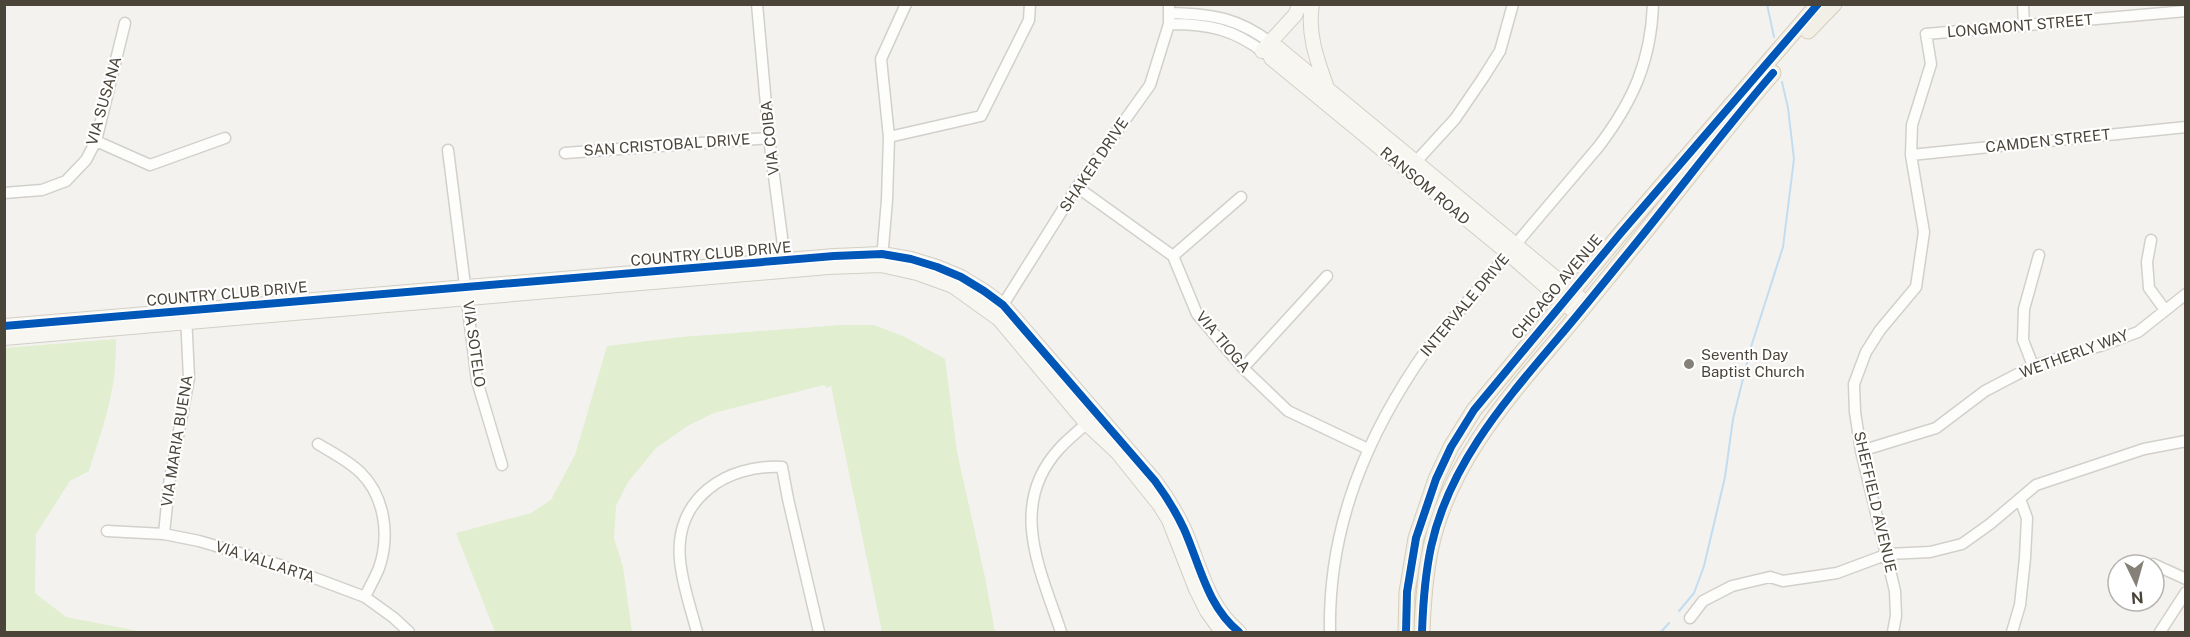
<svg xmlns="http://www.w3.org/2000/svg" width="2190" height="637" font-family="'Public Sans',sans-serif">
  <rect width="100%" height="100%" fill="#f4f2ee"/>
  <!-- green -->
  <path fill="#e1eecf" d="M841,325h33l29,11 42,23 12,93 28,125 10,55h-113l-51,-246 -4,2 -3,-3 -110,28 -25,12 -33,23 -28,34 -12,24 -2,32 9,29 9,65h-137l-39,-99 75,-20 20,-13 24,-45 32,-109 74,-9z
    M116,339c1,52 -12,84 -27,132l-19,10 -34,53 -1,59 31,24 77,15h-138v-284z"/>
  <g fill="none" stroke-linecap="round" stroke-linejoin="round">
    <!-- stream -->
    <path stroke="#c0ddf1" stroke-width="2" d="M1767,4l7,33
      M1679,611l15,-18 10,-27 21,-89 8,-58 18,-72 32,-100 11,-88 -6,-51 -6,-26
      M1661,632l8,-9"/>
    <!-- street casing -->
    <g stroke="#d2d0cb" stroke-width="13">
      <path id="street" d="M757,4l12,134 17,130
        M2023,4l1,22
        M1169,13c44,1 71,5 106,33
        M1169,24c40,0 65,5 97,30
        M889,137l92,-21 48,-96 1,-16
        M96,141l54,24 75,-27
        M448,150l29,231 25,84
        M565,153l204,-15
        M1911,155l275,-28
        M1411,167l44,-48 28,-41 17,-27 13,-47
        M1077,187l96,69 24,58 46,54 45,43 80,38
        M4,193l38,-3 24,-9 20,-21 10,-19 29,-118
        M2151,240l-4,22 2,26 16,22
        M1173,256l68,-59
        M882,259l5,-59 2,-63 -8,-78 25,-55
        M999,311l78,-124 73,-102 19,-61v-20
        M2033,366l-10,-26 1,-31 15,-54
        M1243,368l84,-92
        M318,444c15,9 31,17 43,29 24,24 29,63 18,95 -4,10 -10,20 -14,29
        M1861,451l75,-23 49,-37 48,-25 70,-21 35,-13 48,-38
        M107,531l57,3 35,7 81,24 85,32 29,21 15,14
        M164,534l5,-50 20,-106 -3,-63
        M2153,564l33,15
        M1690,618l13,-17 29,-15 38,-9 13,4 54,-8 51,-19 42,-2 32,-8 28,-20 46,-39 108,-36 42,-8
        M697,632c-6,-23 -15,-48 -17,-72 -6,-62 47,-96 102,-93l6,32 31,133
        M1061,632c-20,-61 -54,-126 -2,-183 11,-12 25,-23 38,-34
        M1330,632c-2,-106 37,-198 97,-283l172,-203c34,-45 52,-85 54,-142
        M1893,632l3,-16 -1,-25 -34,-140 -6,-39 -1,-28 12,-32 14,-22 36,-43 8,-55 -13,-77 1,-30 19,-61 -5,-30 260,-23
        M2012,632l8,-27 5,-47 2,-40 -7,-19
        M2160,632l26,-40"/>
    </g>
    <!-- secondary casing -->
    <g stroke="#d3cfc5" stroke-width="16">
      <path id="secondary" d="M1312,4c-5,30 5,56 15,84
        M1278,48l309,256
        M1262,51l33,-36 5,-11
        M1271,58l237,195 70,62
        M4,326l830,-70 48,-2 29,5 26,8 24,10 23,14 19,14 152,176c11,15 21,31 29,48 16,36 23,77 55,103
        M4,338l824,-71 53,-2 36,8 36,13 46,33 88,105 31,29 41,51 10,16 27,69 11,22 15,21"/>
    </g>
    <!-- primary casing -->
    <g stroke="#d6cebb" stroke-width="17">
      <path id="primary" d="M1808,31l26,-27
        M1406,632l1,-40 9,-54 20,-59 15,-32 23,-37 146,-176 198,-230
        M1422,632c1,-28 3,-57 9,-85 18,-83 75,-147 128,-210 24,-28 46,-56 69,-84 49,-60 95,-122 145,-180"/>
    </g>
    <!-- street -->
    <use href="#street" stroke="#fdfdfc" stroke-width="10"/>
    <!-- secondary -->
    <use href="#secondary" stroke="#f7f6f1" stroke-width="14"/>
    <!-- primary -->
    <use href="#primary" stroke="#f2efe6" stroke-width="15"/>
    <!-- cycleway casing -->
    <g stroke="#fff" stroke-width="11">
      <path id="cycleway" d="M4,326l830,-70 48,-2 29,5 26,8 24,10 23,14 19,14 152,176c11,15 21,31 29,48 16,36 23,77 55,103
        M1406,632l1,-40 9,-54 20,-59 15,-32 23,-37 146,-176 198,-230
        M1422,632c1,-28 3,-57 9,-85 18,-83 75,-147 128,-210 24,-28 46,-56 69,-84 49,-60 95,-122 145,-180"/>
    </g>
    <!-- cycleway -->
    <use href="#cycleway" stroke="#0057b8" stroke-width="8"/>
  </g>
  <!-- markers -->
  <circle fill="#868178" stroke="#fff" stroke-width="2" cx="1689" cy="364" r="6"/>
  <g text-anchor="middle" stroke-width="4.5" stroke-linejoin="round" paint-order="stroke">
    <!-- street labels -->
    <g font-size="15" fill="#4b4439" stroke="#fff">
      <text transform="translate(2020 26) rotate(-5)" y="5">LONGMONT STREET</text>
      <text transform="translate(104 101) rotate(-74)" y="5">VIA SUSANA</text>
      <text transform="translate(770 138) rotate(-96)" y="5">VIA COIBA</text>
      <text transform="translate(2048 141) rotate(-6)" y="5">CAMDEN STREET</text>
      <text transform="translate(667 145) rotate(-4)" y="5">SAN CRISTOBAL DRIVE</text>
      <text transform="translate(1094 165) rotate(-56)" y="5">SHAKER DRIVE</text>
      <text transform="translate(1425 186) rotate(40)" y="5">RANSOM ROAD</text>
      <text transform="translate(711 254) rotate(-5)" y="5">COUNTRY CLUB DRIVE</text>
      <text transform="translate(1557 287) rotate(-50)" y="5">CHICAGO AVENUE</text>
      <text transform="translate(227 294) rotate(-5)" y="5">COUNTRY CLUB DRIVE</text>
      <text transform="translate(1465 305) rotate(-50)" y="5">INTERVALE DRIVE</text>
      <text transform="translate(1223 342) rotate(50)" y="5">VIA TIOGA</text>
      <text transform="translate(474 344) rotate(82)" y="5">VIA SOTELO</text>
      <text transform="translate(2074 354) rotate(-20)" y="5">WETHERLY WAY</text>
      <text transform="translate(177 441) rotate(-81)" y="5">VIA MARIA BUENA</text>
      <text transform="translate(1875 502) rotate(77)" y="5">SHEFFIELD AVENUE</text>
      <text transform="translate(265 562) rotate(18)" y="5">VIA VALLARTA</text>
    </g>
    <!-- poi labels -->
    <g font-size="15" fill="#4b4439" stroke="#fff" text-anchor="start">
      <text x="1701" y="360">Seventh Day<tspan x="1701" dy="17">Baptist Church</tspan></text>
    </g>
  </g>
  <!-- border -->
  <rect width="2190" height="637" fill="none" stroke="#4b4439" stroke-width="12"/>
  <!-- north arrow -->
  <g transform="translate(2136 583) rotate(175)"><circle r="28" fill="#ffffff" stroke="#b7b4b0" stroke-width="1.5"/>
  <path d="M0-4.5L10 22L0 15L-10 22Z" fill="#868178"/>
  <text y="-9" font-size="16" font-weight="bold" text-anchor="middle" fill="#4b4439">N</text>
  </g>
</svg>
